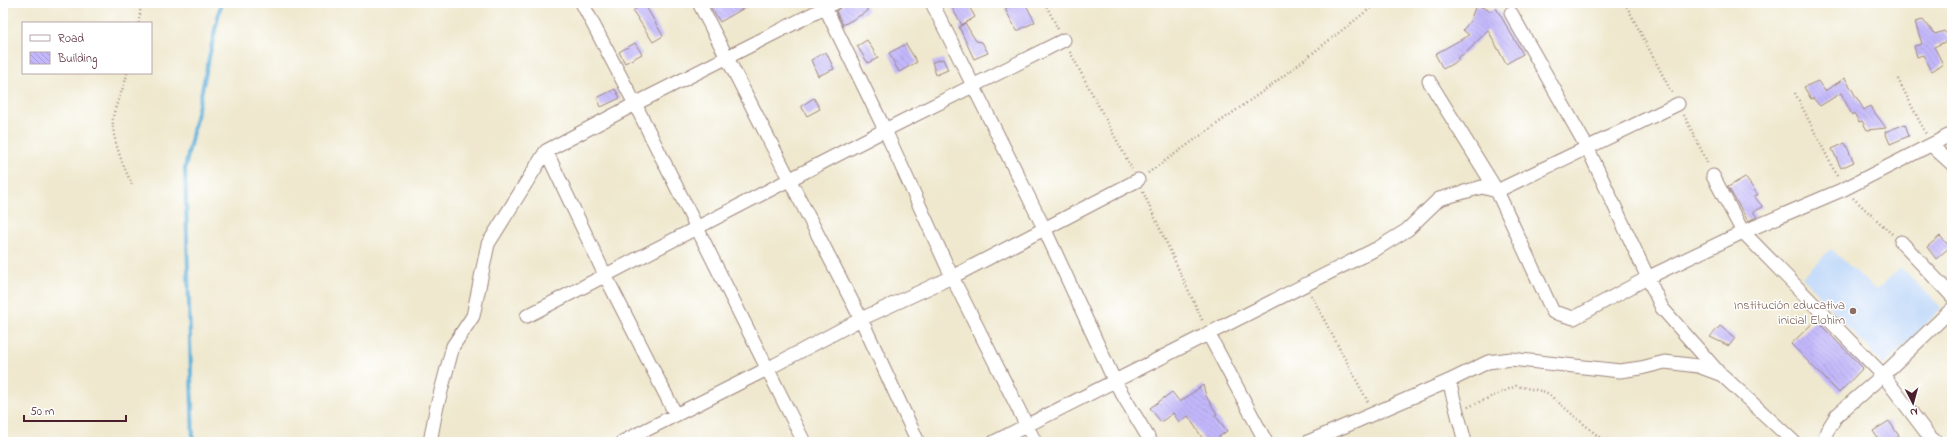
<svg xmlns="http://www.w3.org/2000/svg" width="1955" height="445" font-family="'Indie Flower',sans-serif">
  <defs>
    <pattern id="building-back-hatch" width="6" height="6" patternUnits="userSpaceOnUse"><rect width="6" height="6" fill="#c2b7fa"/><path d="M-1 5l2 2M0 0l6 6M5-1l2 2" fill="none" stroke="#a89dd6"/></pattern>
  </defs>
  <rect width="100%" height="100%" fill="#fff"/>
  <filter id="ink" filterUnits="userSpaceOnUse"><feTurbulence type="fractalNoise" baseFrequency=".025" numOctaves="2"/><feDisplacementMap in="SourceGraphic" scale="8" xChannelSelector="R" yChannelSelector="G"/><feConvolveMatrix kernelMatrix="1 2 1 2 8 2 1 2 1" color-interpolation-filters="sRGB"/></filter>
  <filter id="wash" filterUnits="userSpaceOnUse"><feTurbulence type="fractalNoise" baseFrequency=".012" numOctaves="4" result="noise"/><feDisplacementMap in="SourceGraphic" scale="16" xChannelSelector="R" yChannelSelector="G"/><feGaussianBlur stdDeviation="0.9" result="paint"/><feColorMatrix in="noise" values="0 0 0 0 0 0 0 0 0 0 0 0 0 0 0 0 0 1.4 0 .05"/><feComposite in="paint" operator="in"/></filter>
  <g filter="url(#wash)">
    <rect width="100%" height="100%" fill="#efe8ce"/>
    <!-- built -->
    <path fill="#c7ddf9" d="M1831,249l45,41 25,-22 41,40 -58,57 -82,-88z"/>
    <g fill="none" stroke-linecap="round" stroke-linejoin="round">
      <!-- stream -->
      <path stroke="#5eb0d9" stroke-width="4" d="M193,442l-8,-274 36,-165"/>
    </g>
    <g id="blocks">
      <!-- building -->
      <path fill="url(#building-back-hatch)" d="M644,3l19,33 -10,6 -20,-31z
        M708,3h45l-33,19z
        M846,3h18l4,8 -25,14 -7,-14z
        M949,3h18l8,14 -13,8z
        M1016,3h9l10,19 -18,9 -12,-22z
        M1476,5l15,6 5,-3 27,46 -17,10 -18,-34 -21,22 -10,6 2,2 -16,9 -8,-15 34,-19 -6,-5 7,-9z
        M1923,20l12,14 9,-3 7,8 -17,8 9,17 -11,7 -9,-16 -6,2 -3,-11 8,-2 -7,-22z
        M965,23l11,18 6,1 6,11 -14,6 -15,-32z
        M867,40l11,18 -10,5 -11,-17z
        M635,43l7,11 -17,9 -6,-11z
        M906,44l11,18 -18,10 -10,-19z
        M826,52l8,17 -16,7 -7,-16z
        M943,59l5,11 -12,5 -4,-13z
        M1845,78l19,32 6,-4 16,22 -19,2 -5,-9 -3,1 -5,-9 -2,2 -11,-22 -21,13 -7,-8 -2,1 -7,-12 14,-6 7,10z
        M615,89l5,9 -19,9 -4,-9z
        M814,98l6,11 -13,7 -6,-10z
        M1905,124l4,12 -19,8 -5,-12z
        M1845,143l9,19 -13,6 -9,-19z
        M1745,177l13,18 -4,1 9,11 -10,5 4,5 -9,4 -20,-34z
        M1940,236l10,11 -14,12 -9,-12z
        M1816,320l47,48 -24,25 -48,-49z
        M1720,326l15,12 -6,8 -19,-9z
        M1203,385l3,11 11,18 -2,1 12,16 -15,11h-7l-17,-26 -9,6 -6,-9 -12,9 -11,-14 22,-16 8,10z
        M1889,421l10,15 -8,6h-11l-7,-11z"/>
    </g>
  </g>
  <g filter="url(#ink)">
    <use href="#blocks" fill-opacity="0" stroke="#9c847c" stroke-width="1"/>
    <g fill="none" stroke-linecap="round" stroke-linejoin="round">
      <!-- minor casing -->
      <g stroke="#9c847c" stroke-width="15">
        <path id="minor" d="M582,3l53,101 169,338
          M699,3l162,316 57,123
          M823,3l62,127 67,147 83,165
          M932,3l112,225 71,154 36,60
          M1511,13l77,136 74,159 58,66
          M1429,81l68,110 56,121 21,6 75,-41 94,-45 101,-43 108,-55
          M1931,145l21,19
          M546,151l59,124 71,140
          M1713,176l30,56 140,143 46,61 7,6
          M1901,242l51,54
          M527,316l358,-186 179,-90
          M1208,333l58,109
          M1449,381l16,61
          M430,442l6,-32 17,-64 20,-30 15,-72 58,-93 89,-47 199,-101
          M622,442l147,-74 92,-49 91,-42 186,-97
          M994,442l384,-194 29,-18 32,-31 43,-12 15,4 181,-87
          M1308,442l141,-61 39,-19 23,-3 109,12 21,-3 24,-6 33,4 24,9 72,67
          M1823,442l4,-11 10,-16 46,-40 69,-66"/>
      </g>
      <!-- path -->
      <path stroke="#9c847c" stroke-width="2.5" stroke-dasharray="1 3" stroke-linecap="butt" d="M1045,3l13,26
        M1625,3l47,90
        M139,23l2,-20
        M1070,52l62,117
        M127,73c-2,15 -12,30 -14,45 -2,20 11,49 19,67
        M1898,79l28,55
        M1795,93l43,85
        M1684,115l24,49
        M1148,173l125,-89 104,-81
        M1143,192l60,130
        M1853,198l39,36
        M1311,295l57,107
        M1468,407l48,-21 30,6 59,50"/>
      <!-- minor -->
      <use href="#minor" stroke="#fff" stroke-width="13"/>
    </g>
  </g>
  <!-- markers -->
  <circle fill="#8d6e63" stroke="#fff" stroke-width="1.5" cx="1853" cy="311" r="4"/>
  <g text-anchor="middle" stroke-width="3" stroke-linejoin="round" paint-order="stroke">
    <!-- education labels -->
    <g font-size="13" fill="#785e54" stroke="#fff" text-anchor="end">
      <text x="1845" y="309">Institución educativa<tspan x="1845" dy="15">inicial Elohim</tspan></text>
    </g>
  </g>
  <!-- margin -->
  <rect width="1955" height="445" fill="none" stroke="#fff" stroke-width="16"/>
  <!-- legend -->
  <rect x="22" y="22" width="130" height="52" fill="#ffffff" stroke="#b7a5aa"/>
  <rect x="30" y="35" width="20" height="6" fill="#ffffff" stroke="#b7a5aa"/>
  <text x="58" y="42" font-size="12" fill="#4a1f2b">Road</text>
  <rect x="30" y="52" width="20" height="12" fill="url(#building-back-hatch)" stroke="#b7a5aa"/>
  <text x="58" y="62" font-size="12" fill="#4a1f2b">Building</text>
  <!-- north arrow -->
  <g transform="translate(1913 403) rotate(174)" stroke="#ffffff" stroke-width="3" paint-order="stroke">
  <path d="M0-3L7 15L0 10L-7 15Z" fill="#4a1f2b"/>
  <text y="-6" font-size="11" font-weight="bold" text-anchor="middle" fill="#4a1f2b">N</text>
  </g>
  <!-- scale -->
  <path d="M24 415v6h102v-6" fill="none" stroke="#4a1f2b" stroke-width="2"/>
  <text x="30" y="415" font-size="12" fill="#4a1f2b" stroke="#ffffff" stroke-width="3" paint-order="stroke">50 m</text>
</svg>
